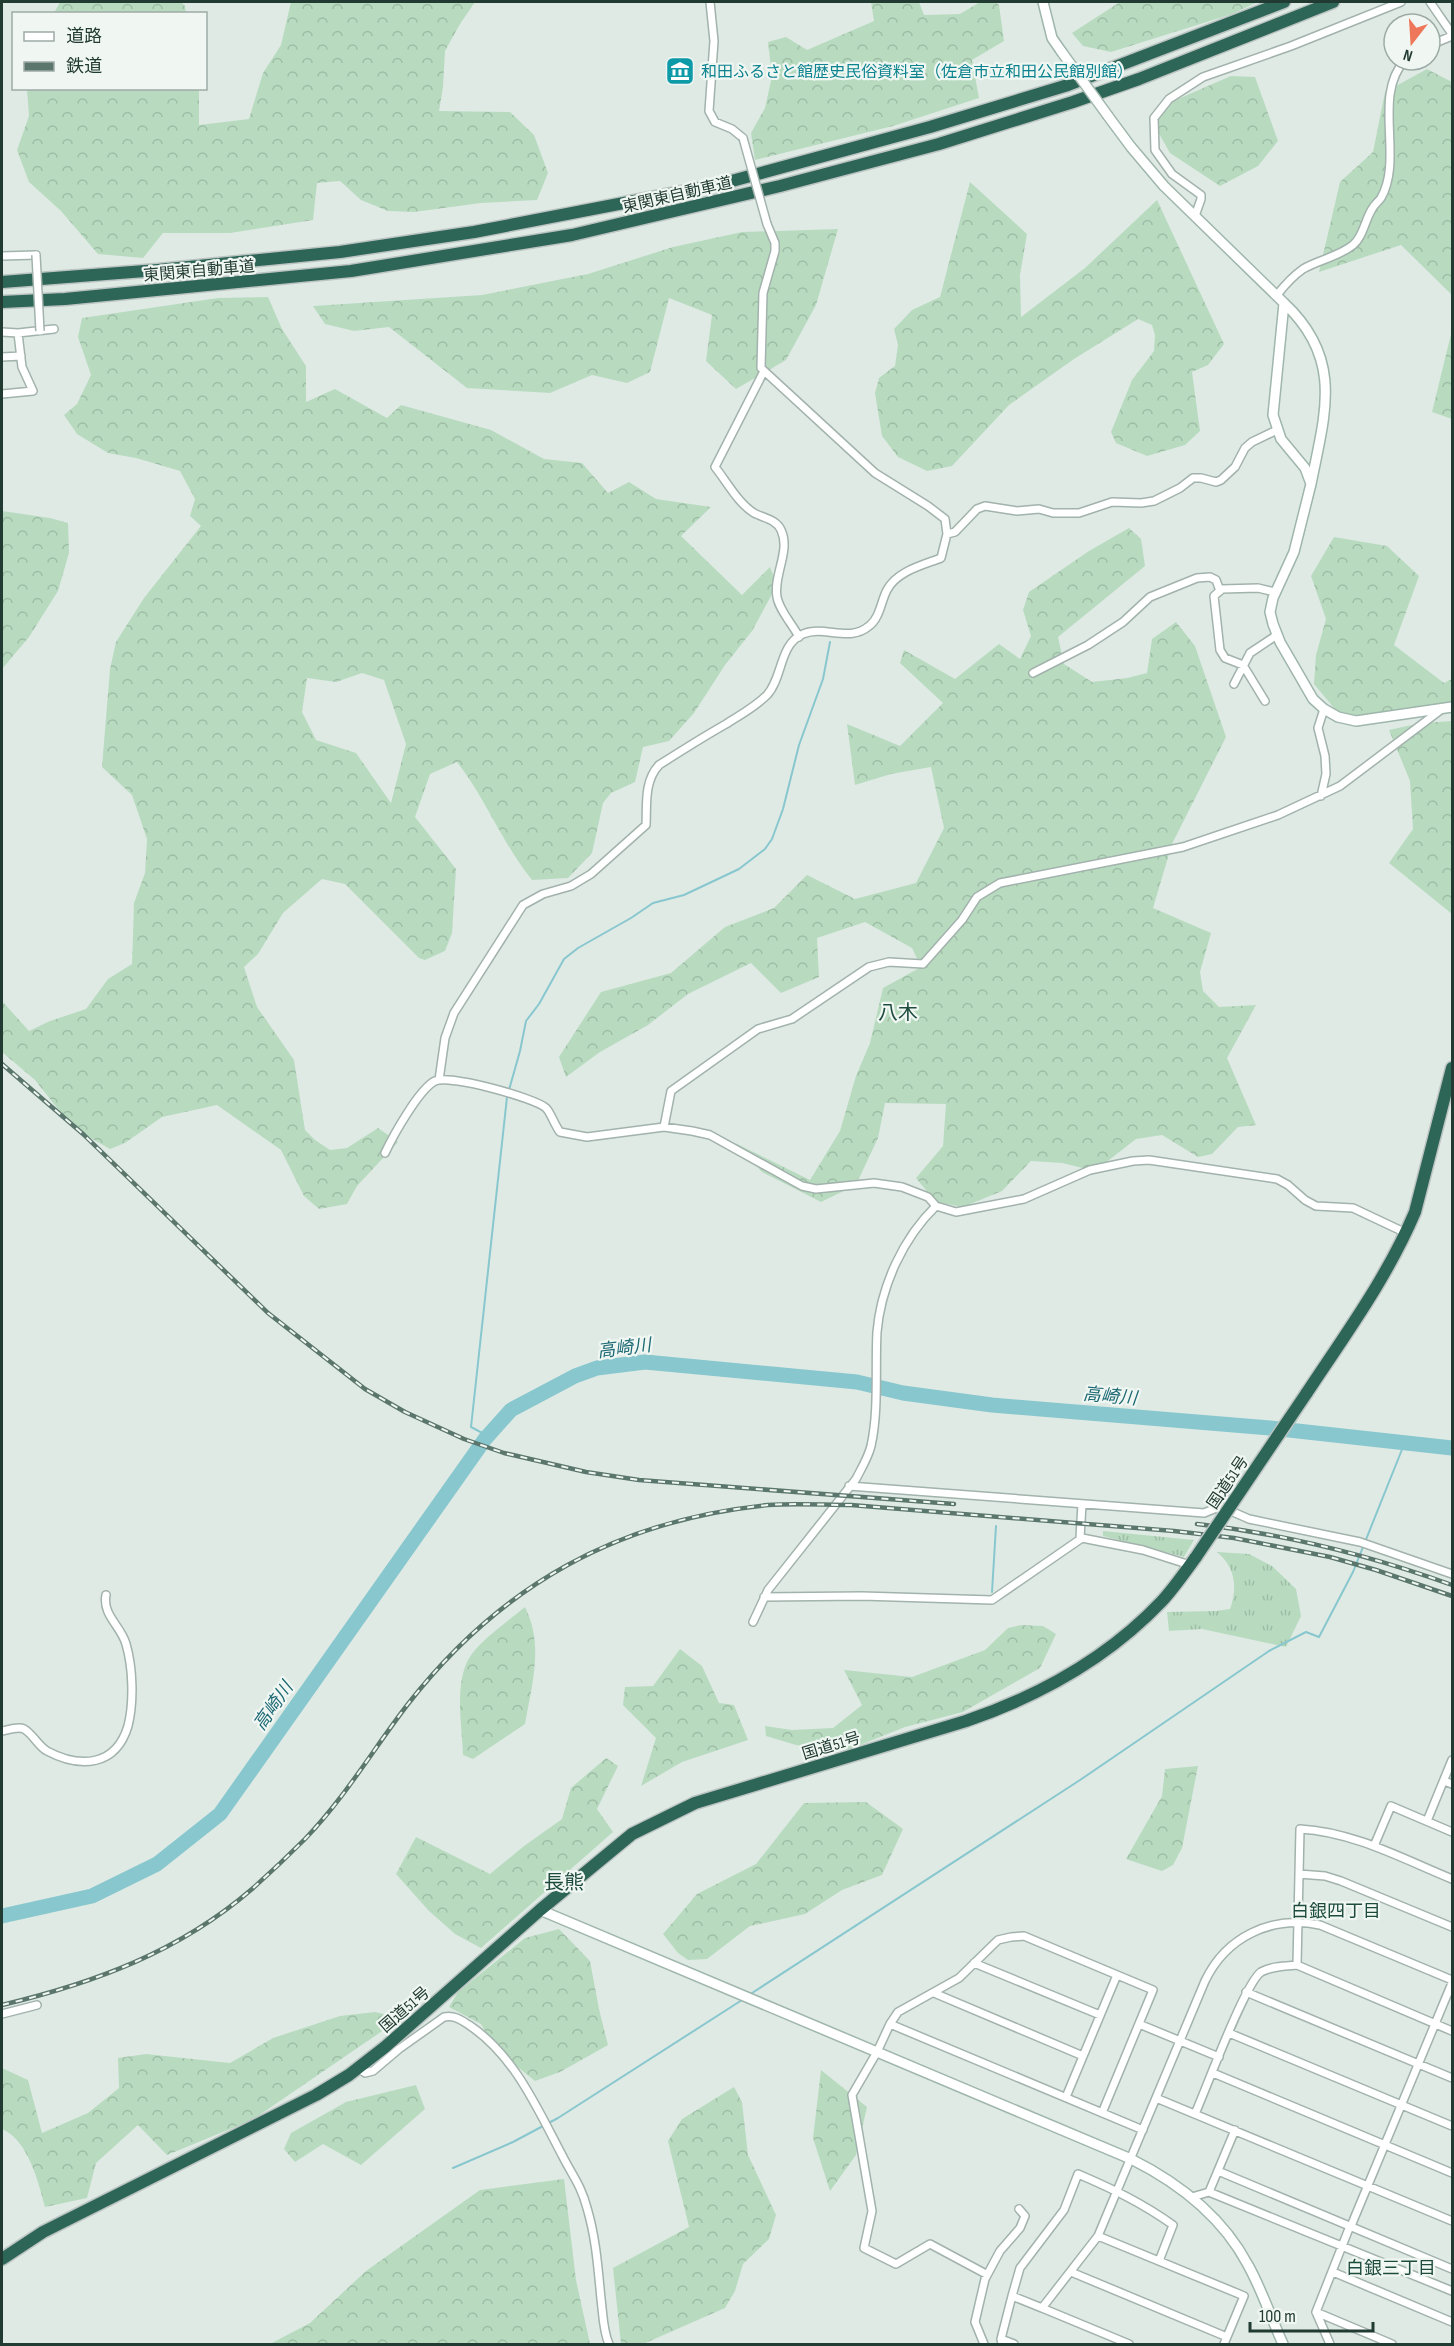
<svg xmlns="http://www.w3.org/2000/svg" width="1454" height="2346" font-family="'Sofia Sans Condensed','Noto Sans JP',sans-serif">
  <defs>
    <pattern id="grass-tufts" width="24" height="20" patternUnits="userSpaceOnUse" patternTransform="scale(1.5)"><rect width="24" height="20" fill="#b8dbc0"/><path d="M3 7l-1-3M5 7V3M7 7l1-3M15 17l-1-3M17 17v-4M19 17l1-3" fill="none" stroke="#9ebda5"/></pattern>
    <pattern id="forest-crowns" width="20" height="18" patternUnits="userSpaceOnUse" patternTransform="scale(1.5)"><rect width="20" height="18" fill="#b8dbc0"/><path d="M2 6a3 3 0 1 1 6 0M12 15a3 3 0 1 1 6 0" fill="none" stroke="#9ebda5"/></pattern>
  </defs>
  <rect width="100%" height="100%" fill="#dfeae5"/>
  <!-- grass -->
  <path fill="url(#grass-tufts)" d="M1103,1531l91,9 -10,17 -81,-21z
    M1217,1552l32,2 23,12 24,23 5,27 -15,31 -84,-18 -33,2 -2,-19 49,-1 14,-2c8,-22 5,-42 -13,-57z"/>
  <!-- forest -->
  <path fill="url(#forest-crowns)" fill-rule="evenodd" d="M60,2h121l4,4 1,7h-132z
    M291,2h184l-15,22 -15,27 -2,36 -4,24 71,1 24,23 14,38 -11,27 -56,3 -67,9 -26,-1 -27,-11 -21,-19 -23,2 -4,37 -83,13h-67l-20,25 -45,-4 -37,-43 -32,-29 -12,-32 12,-34 -2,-27h172v36l50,-6 14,-46 18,-28z
    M871,2h48l5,13 36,-1 20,-12h16l3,3 5,36 -32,19 7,38 -86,28 -138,34 -4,-27 14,-25 7,-32 -4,-34 18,-5 21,13 67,-29z
    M1120,2h138l-26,12 -121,38 -28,-6 -11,-13z
    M1427,69l25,13v213l-51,-50 -82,27 21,-90 33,-30 12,-60z
    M1231,76l24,1 23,64 -20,25 -38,20 -50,-33 -21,-37 29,-17z
    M970,182l57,52 -7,41 1,42 64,-49 72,-68 67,144 -16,21 -16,7 8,59 -15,14 -38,11 -31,-13 -5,-11 21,-52 22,-29 1,-16 -3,-10 -14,-6 -64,40 -65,46 -57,61 -25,5 -29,-14 -16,-21 -7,-43 4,-15 16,-12 3,-21 -4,-16 18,-19 28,-13z
    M838,229l-22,76 -30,55 -50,29 -30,-28 6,-46 -43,-17 -19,74 -23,11 -35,-8 -42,18 -83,-5 -78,-61 -35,4 -29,-7 -12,-18 169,-11 106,-21 85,-27 69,-15z
    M268,297l14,32 24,37v36l29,-13 52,29 14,-13 90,25 53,29 38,4 26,30 21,-11 27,17 55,8 -30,29 61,59 28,-28 7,18 -25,46 -27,34 -31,48 -25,28 -26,6 -8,35 -24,11 -8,10 -11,50 -24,25 -36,2c-30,-37 -46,-81 -75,-118l-27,12 -15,43 41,52 -4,64 -7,18 -20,9 -6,-2 -74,-74 -23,-5 -39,34 -25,41 -14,13 13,40 37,53 11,70 10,10 15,10 17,-2 31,-20 20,14 -41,44 -10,18 -28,5 -15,-13 -23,-46 -64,-45 -55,12 -37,26 -15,6 -37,-21 -38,-48 -33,-28v-51l27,30 21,-10 36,-12 22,-30 24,-15 2,-61 11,-30 2,-34 -15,-44 -30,-28 8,-98 6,-27 28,-44 57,-72 -11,-10 5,-17 -15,-28 -44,-13 -28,-5 -31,-19 -13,-19 13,-11 14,-29 -13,-38 4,-19 136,-20zM362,673l22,7 22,64 -15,59 -35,-50 -40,-13 -14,-28 5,-34 29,4z
    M1452,330v89l-20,-7z
    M2,511l48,7 18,5 1,30 -11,38 -29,46 -27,32z
    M1129,528l12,11 4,27 -87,71 6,27 28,18 35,-4 20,-5 5,-34 24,-17 19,24 31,91 -54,107 -19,64 58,25 -11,39 3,19 16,16 37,-2 -29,53 29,67 -18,2 -26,27 -14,3 -36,-22 -26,4 -41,32 -33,-8 -31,-2 -29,30 -39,16 -27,-5 -20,-24 27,-32 3,-42 -61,-1 -7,35 -22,47 -35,17 -59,-30 -27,-29 75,37 30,-49 16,-55 14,-33 13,-55 38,-21 -9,-19 -47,-26 -48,16 2,39 -38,16 -30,-30 -63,31 -40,31 -48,27 -34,25 -7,-20 42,-65 70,-19 54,-46 49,-19 33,-33 48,24 61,-16 28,-55 -13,-61 -40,7 -36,11 -8,-61 53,22 43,-43 -43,-40 4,-13 51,29 44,-35 21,15 11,-23 -8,-26 6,-18 60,-41z
    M1334,537l53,9 32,30 -25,69 50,38 8,-4v23l-108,18 -30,-36 2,-29 10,-36 -15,-43z
    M1452,721v193l-63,-51 24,-34 -3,-48 -21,-51 32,-7z
    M525,1607c19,38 7,77 0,117l-52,35 -10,-4c-1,-32 -11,-80 12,-105 14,-16 33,-29 50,-43z
    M1021,1625l22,1 13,8 -16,34 -77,44 -58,15 -55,22h-25l-29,-4 -30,-9 -1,-10 27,4 41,-2 29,-23 -18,-35 68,7 73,-27 23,-22z
    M680,1649l22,17 17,37 15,2 14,35 -66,22 -41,24 15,-48 -33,-33 2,-18 28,-1z
    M606,1758l12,8 -21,43 16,23 -132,116 -26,-14 -26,-23 -33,-37 20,-37 74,37 34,-28 38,-27 9,-31z
    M1198,1766l-16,82 -9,17 -11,6 -36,-12 36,-63 3,-27z
    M866,1802l37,27 -21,46 -40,15 -37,24 -55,12 -43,33 -19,1 -10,-7 -15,-19 34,-40 59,-30 48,-61z
    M559,1929l31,32 9,48 9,36 -48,27 -25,9 -41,-33 -13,-24 -32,-17 9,-15 67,-54z
    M375,2012l18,4 -2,9 -139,95 -85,35 -29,-30 -42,38 -9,35 -42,9c-7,-26 -17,-67 -43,-78v-61l26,12 14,53 46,-20 31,-25 -1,-30 28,-4 84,9 43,-25 67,-22z
    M821,2070l46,37 -11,48 -26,36 -17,-53z
    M416,2085l9,24 -64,56 -38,-21 -28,18 -11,-13 7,-16 55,-31z
    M734,2087l8,15 6,53 28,60 -7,24 -26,25 -8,27 -10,17 -82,36h-22l-8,-76 76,-41 -21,-86 14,-22z
    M564,2179l12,101 14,64h-320l40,-21 56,-52 114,-81z"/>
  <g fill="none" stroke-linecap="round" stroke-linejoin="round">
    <!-- stream -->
    <path stroke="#88c7ce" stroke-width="2" d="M488,1436l-17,-9 36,-330 13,-46 6,-30 13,-17 25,-45 14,-11 53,-30 22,-15 31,-8 55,-26 26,-20 7,-10 11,-30 16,-64 24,-66 7,-37
      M992,1592l4,-66
      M749,1995l331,-215 189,-129 37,-19 13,5 34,-65 52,-130
      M453,2168l60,-26 45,-24 184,-118"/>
    <!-- river -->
    <path stroke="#88c7ce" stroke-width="15" d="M2,1916l90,-20 65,-32 63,-50 265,-375 26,-29 64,-34 22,-8 48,-6 212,20 46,11 89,12 278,23 182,20"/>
    <!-- street casing -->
    <g stroke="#a2b2ac" stroke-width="10">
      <path id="street" d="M710,2l4,39 -5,70 6,11 17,7 11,9
        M1430,2l22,32
        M1430,45l22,-9
        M1195,216l6,-17v-4l-29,-21 -17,-24 -1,-32 15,-19 34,-22 88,-31 110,-44
        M2,256l34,-1
        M1277,295c7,-9 16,-19 26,-26 15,-9 35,-12 50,-24 10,-8 12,-25 19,-36 2,-4 6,-7 9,-11 23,-40 -9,-102 24,-138
        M2,332l16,1 4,34 11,24 -31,3
        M18,333l36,-4
        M2,357l19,-1
        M764,371l-49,96c12,15 23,36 39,46 9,5 22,6 27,17 10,21 -8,45 -4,67 2,13 16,28 22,40
        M947,534l8,-2 22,-23 8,-3 32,5 22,-2 14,4h26l33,-11 29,1 13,-2 26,-13 13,-10h8l15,4 5,-2 14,-13 10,-19 7,-6 25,-12
        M1033,673l55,-28 35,-23 27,-25 47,-19 13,-1 6,3 4,11
        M1234,684l16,-31 27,-18
        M1265,701l-22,-36 -18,-7 -5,-8 -6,-54 8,-7 36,-1 17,4
        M1321,796l5,-22 -1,-18 -7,-28 6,-19
        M439,1080l6,-42 9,-25 69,-108 20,-11 28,-8 20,-12 55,-49c1,-21 -2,-44 13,-60 22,-14 44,-28 67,-41 14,-9 29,-17 41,-29 16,-17 12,-51 36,-61 22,-9 46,9 66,-8 11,-8 12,-25 18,-36 10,-19 36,-25 54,-32l6,-24 -2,-15 -17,-13 -53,-33 -114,-105 2,-75 12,-42v-8l-8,-19
        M664,1127l7,-36 87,-62 34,-10 77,-52 20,-5 34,2 39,-44 15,-23 23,-14 183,-36 95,-32 62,-29 102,-77
        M385,1153c8,-17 34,-64 50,-72 14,-7 100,17 111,27 5,5 9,18 14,24l27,5 77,-10 28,4 18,4 92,51 14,3 58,-6 28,4 26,10 8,9 20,6 68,-13 66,-29 43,-9 16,-1 128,19 11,6 17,15 11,6 37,2 53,25
        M849,1486l355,27 15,-6 5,1 25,11 111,23 92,32
        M1080,1538l2,-34
        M764,1597l98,-1 130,4 90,-62 61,12 47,15
        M753,1622l15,-32 88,-111c5,-10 12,-21 15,-33 8,-36 4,-77 6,-114 4,-46 26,-94 59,-126
        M2,1731c6,-1 16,-5 22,-2 9,5 14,17 23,22 34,18 69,15 81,-25 6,-24 5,-58 -2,-82 -5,-18 -24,-29 -20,-49
        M1444,1781l8,3
        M1427,1821l25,-61
        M1374,1846l17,-40 61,26
        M1299,1874l26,2 16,5 111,46
        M974,1963l126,52
        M1297,1965l3,-136c54,3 103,30 152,50
        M1246,1992l206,86
        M934,1993l149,63
        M2,2014l35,-9
        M890,2024l253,106
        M1139,2024l80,33
        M1229,2033l223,93
        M358,2068l7,5 8,-2 26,-22 45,-32c11,-2 17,3 25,8 46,31 68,83 93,130 10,20 19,30 25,53 9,30 11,60 14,91 2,15 2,32 8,45
        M1213,2073l239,100
        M1066,2097l51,-122
        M1156,2098l296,123
        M1195,2114c11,-25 50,-131 66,-142 11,-6 24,-6 36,-7l155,66
        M1218,2171l234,98
        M1209,2192l26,-62
        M1192,2197l17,-5 243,99
        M1351,2226l101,-243
        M1098,2236l146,60 -20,48
        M1071,2272l156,65
        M1333,2272l119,50
        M986,2274l-56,-30 -34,20 -32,-16 8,-37 -20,-116 25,-43 13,-28 8,-12 61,-34 39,-38 13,-3 13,-1 129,54 -51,123
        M1012,2296l8,-28 44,-58 14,-36c35,15 64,29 95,51l-14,36
        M1042,2308l87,36
        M1316,2312l76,32
        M1001,2339l13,5
        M984,2344l-9,-22 10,-43 15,-28 20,-23 5,-12 -6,-7
        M1002,2344l-1,-5 11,-43 30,12 56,-72 107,-255c21,-44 66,-66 115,-56l132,55
        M1330,2344l-14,-32 34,-86"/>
    </g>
    <!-- secondary casing -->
    <g stroke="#9fb6ac" stroke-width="12">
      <path id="secondary" d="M1043,2l9,36 9,13
        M1108,116l23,31 33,39 120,117 -11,112 8,24 24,29 6,16 -17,68 -21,46 -3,14 3,12 7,18 33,57 11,10 14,8 18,4 96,-14
        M1284,303c60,56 41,110 27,181
        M540,1910l591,249c48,24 91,57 117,106 14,25 23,53 35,79"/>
    </g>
    <!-- highway casing -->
    <g stroke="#bcc4c2" stroke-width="15">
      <path id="highway" d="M2,282l156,-12 182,-18 134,-20 243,-47 213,-58 138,-42 216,-83
        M2,302l63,-3 286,-28 221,-36 208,-49 159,-42 134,-42 66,-23 194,-77
        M1306,1394c39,-59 81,-116 109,-182l37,-144
        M2,2259l41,-27 273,-137 33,-20 36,-28 155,-137 92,-76 63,-31 271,-82c73,-25 143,-64 196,-120 12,-13 23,-29 34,-44"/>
    </g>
    <!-- street -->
    <use href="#street" stroke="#fff" stroke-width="7"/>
    <!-- secondary -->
    <use href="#secondary" stroke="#fff" stroke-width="9"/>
    <!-- highway -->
    <use href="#highway" stroke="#2d6557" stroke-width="12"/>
    <!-- rail casing -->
    <g stroke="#5b766d" stroke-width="4.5">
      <path id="rail" d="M2,1064l81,70 185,179 97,76 40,23 59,27 40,14 82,19 53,8 315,24
        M1197,1524c88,10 172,31 255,61
        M2,2005c92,-22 177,-53 250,-116 18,-16 36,-33 53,-50 39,-40 69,-91 103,-135 93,-119 210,-184 360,-199 28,-2 56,0 83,0l323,26 60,7 96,19 46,13 76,26"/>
    </g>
    <!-- rail -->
    <use href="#rail" stroke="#f0f7f3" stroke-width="2" stroke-dasharray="7" stroke-linecap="butt"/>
    <!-- street-bridge casing -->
    <g stroke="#a2b2ac" stroke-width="10" stroke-linecap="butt">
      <path id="street-bridge" d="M743,138l24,86
        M36,255l4,76"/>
    </g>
    <!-- secondary-bridge casing -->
    <g stroke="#9fb6ac" stroke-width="12" stroke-linecap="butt">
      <path id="secondary-bridge" d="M1061,51l47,65"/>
    </g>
    <!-- highway-bridge casing -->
    <g stroke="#bcc4c2" stroke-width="15" stroke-linecap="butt">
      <path id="highway-bridge" d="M1196,1557l110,-163"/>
    </g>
    <!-- street-bridge -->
    <use href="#street-bridge" stroke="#fff" stroke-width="7"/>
    <!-- secondary-bridge -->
    <use href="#secondary-bridge" stroke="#fff" stroke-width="9"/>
    <!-- highway-bridge -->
    <use href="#highway-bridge" stroke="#2d6557" stroke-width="12"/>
  </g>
  <!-- icons -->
  <defs>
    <g id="museum-square" transform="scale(1.5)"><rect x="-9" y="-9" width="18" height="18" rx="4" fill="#0f9aa8" stroke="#f0f7f3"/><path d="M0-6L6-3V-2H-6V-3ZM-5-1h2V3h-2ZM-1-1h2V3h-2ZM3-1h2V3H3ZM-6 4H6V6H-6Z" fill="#fff"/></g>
  </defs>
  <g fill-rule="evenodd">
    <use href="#museum-square" x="680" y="71"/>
  </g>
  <g text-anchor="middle" stroke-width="4.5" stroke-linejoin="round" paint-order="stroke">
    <!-- culture labels -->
    <g font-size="16" fill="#0d838f" stroke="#f0f7f3" text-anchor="start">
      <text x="701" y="77">和田ふるさと館歴史民俗資料室（佐倉市立和田公民館別館）</text>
    </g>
    <!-- street labels -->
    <g font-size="16" fill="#213a32" stroke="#f0f7f3">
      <text transform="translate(677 194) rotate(-13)" y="6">東関東自動車道</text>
      <text transform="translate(199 270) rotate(-5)" y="6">東関東自動車道</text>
      <text transform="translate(1227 1482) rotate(-56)" y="6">国道51号</text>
      <text transform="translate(831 1745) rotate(-17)" y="6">国道51号</text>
      <text transform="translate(404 2009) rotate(-41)" y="6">国道51号</text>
    </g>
    <!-- water labels -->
    <g font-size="18" font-style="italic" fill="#1d6974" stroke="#f0f7f3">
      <text transform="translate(624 1348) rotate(-7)" y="6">高崎川</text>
      <text transform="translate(1110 1396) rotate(5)" y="6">高崎川</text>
      <text transform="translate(273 1706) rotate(-55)" y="6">高崎川</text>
    </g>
    <!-- neighbourhood labels -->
    <g font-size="18" fill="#1d4b3e" stroke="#f0f7f3">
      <text x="1336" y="1917">白銀四丁目</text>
      <text x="1391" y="2274">白銀三丁目</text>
    </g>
    <!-- quarter labels -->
    <g font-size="20" fill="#1d4b3e" stroke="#f0f7f3">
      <text x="898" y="1019">八木</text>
      <text x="564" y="1889">長熊</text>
    </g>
  </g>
  <!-- border -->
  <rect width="1454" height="2346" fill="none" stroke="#213a32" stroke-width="6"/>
  <!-- legend -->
  <rect x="12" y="12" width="195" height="78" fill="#f0f7f3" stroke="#9daba6" stroke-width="1.5"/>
  <rect x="24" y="32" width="30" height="9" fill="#ffffff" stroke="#9daba6" stroke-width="1.5"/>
  <text x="66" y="42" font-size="18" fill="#213a32">道路</text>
  <rect x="24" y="62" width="30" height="9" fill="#5b766d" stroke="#9daba6" stroke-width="1.5"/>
  <text x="66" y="72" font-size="18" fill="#213a32">鉄道</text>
  <!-- north arrow -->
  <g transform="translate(1412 42) rotate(197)"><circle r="28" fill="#f0f7f3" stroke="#9daba6" stroke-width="1.5"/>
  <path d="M0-4.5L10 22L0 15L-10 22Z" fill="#ee7759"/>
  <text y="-9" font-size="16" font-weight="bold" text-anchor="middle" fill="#213a32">N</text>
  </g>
  <!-- scale -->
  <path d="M1250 2322v9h123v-9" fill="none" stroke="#213a32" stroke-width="3"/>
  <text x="1259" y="2322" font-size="18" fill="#213a32" stroke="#f0f7f3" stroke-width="4.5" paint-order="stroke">100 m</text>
</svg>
